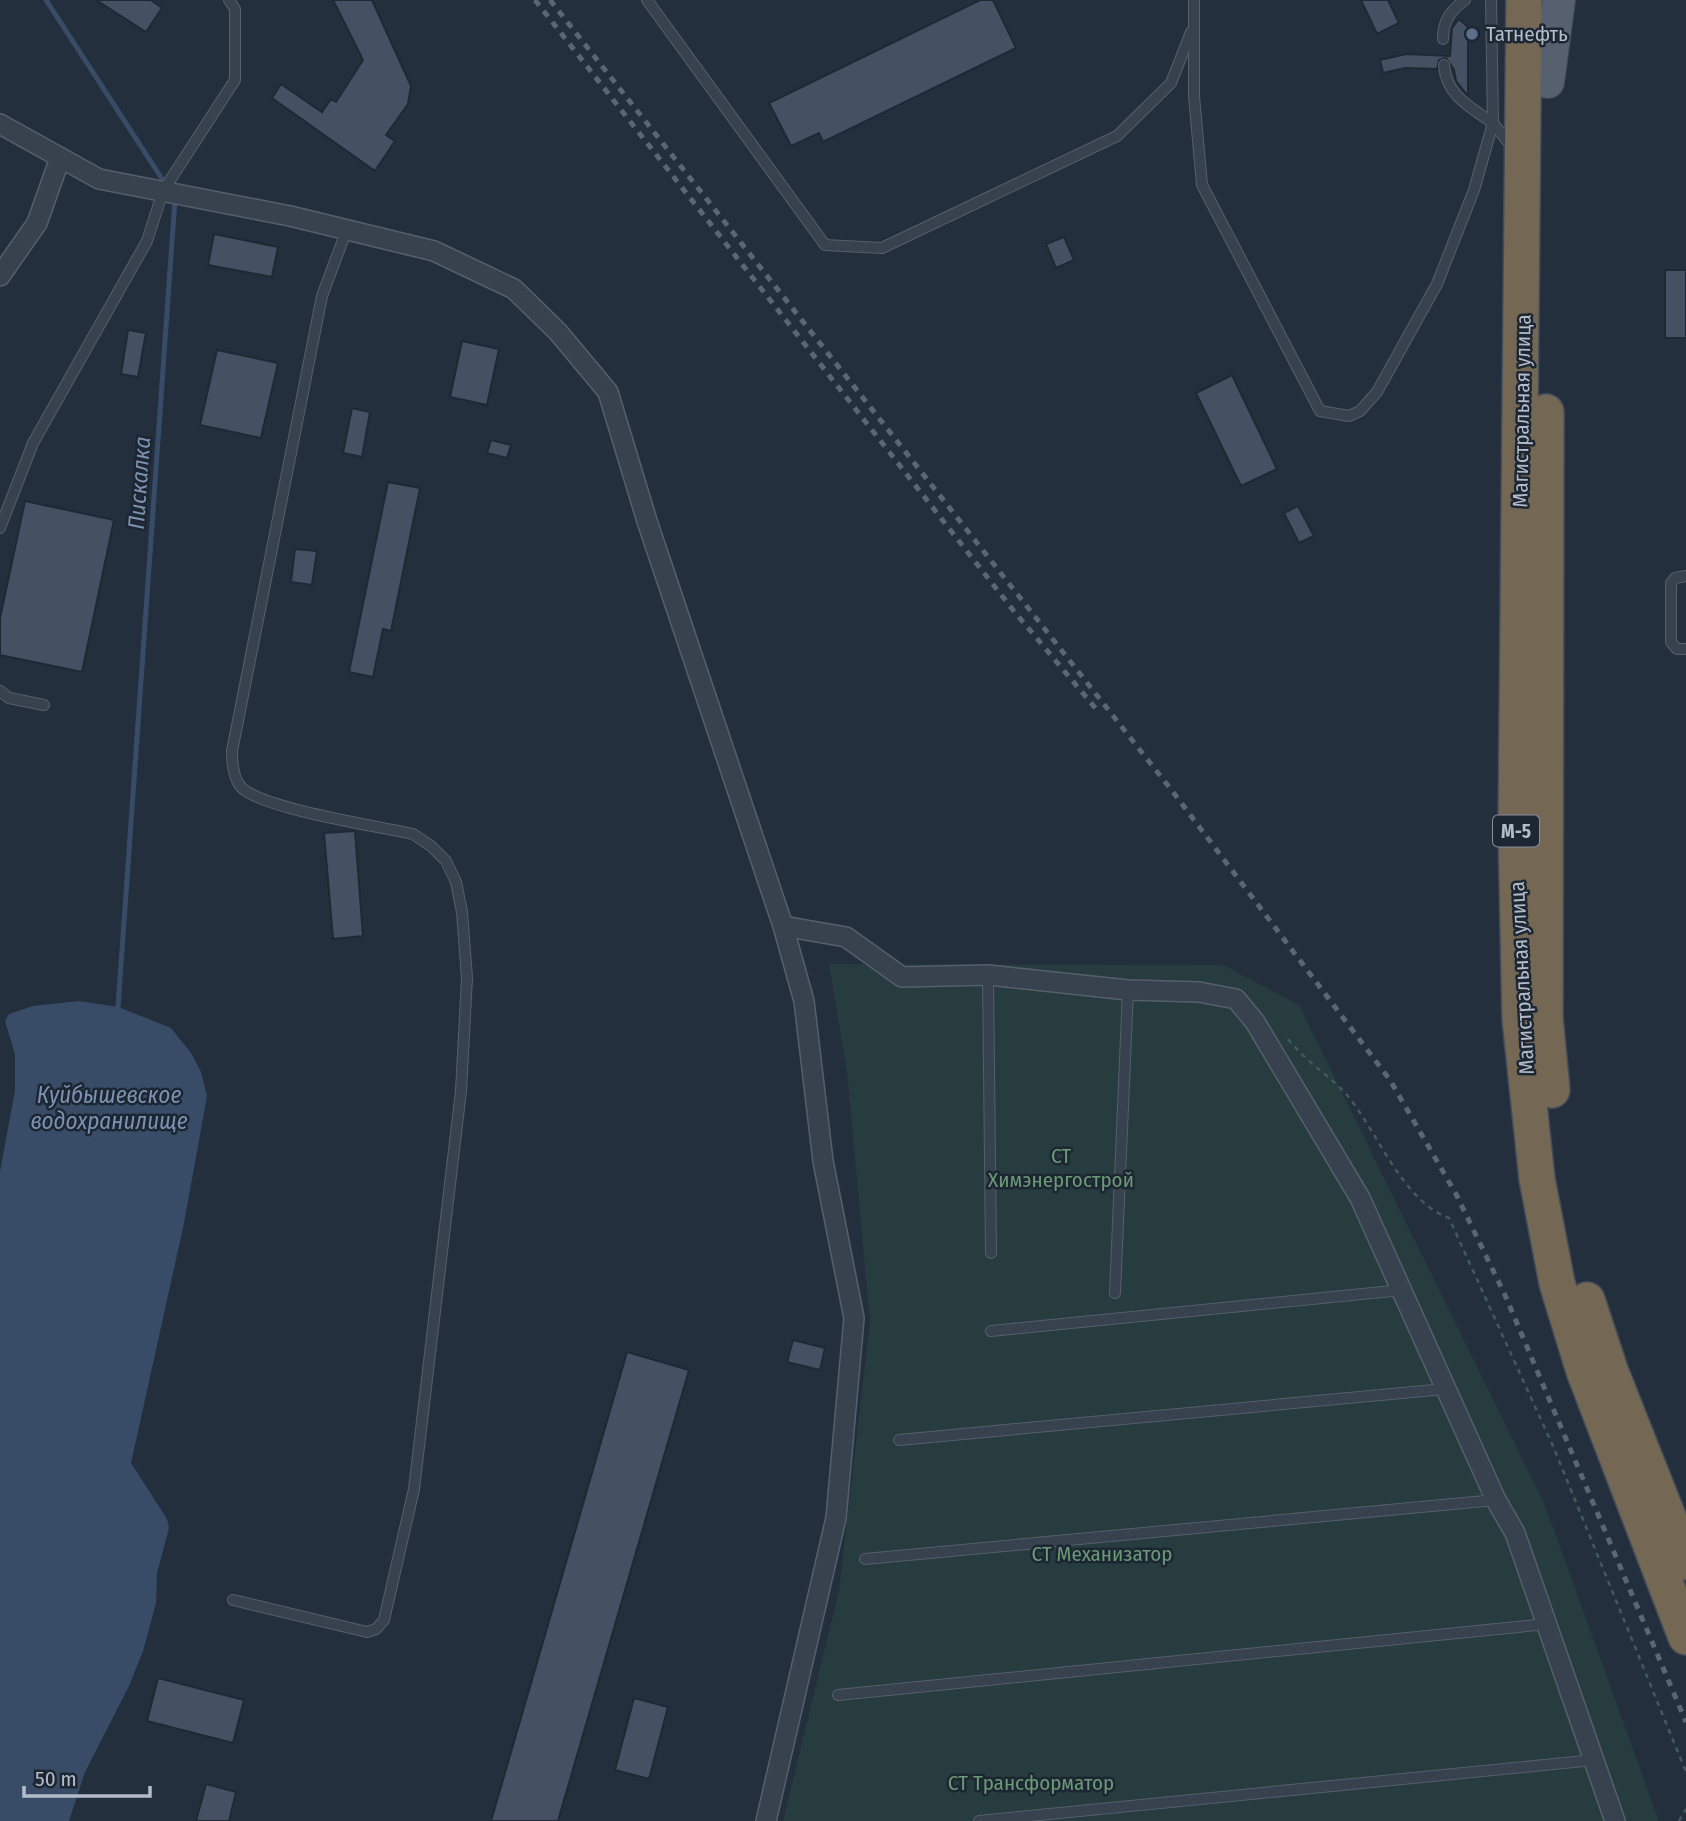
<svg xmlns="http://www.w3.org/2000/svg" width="1686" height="1821" font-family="'Fira Sans Condensed',sans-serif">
  <rect width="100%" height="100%" fill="#242f3e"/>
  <!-- green -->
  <path fill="#263c3f" d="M829,964l394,1 76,40 246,500 114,316h-876l56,-231 31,-268 -23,-250z"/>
  <!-- water -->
  <path fill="#394c67" d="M79,1001l39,6 53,21 20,25 10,19 6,24 -23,127 -53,240 36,56 2,9 -12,45 -1,30 -13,48 -14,35 -44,86 -16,49h-69v-649l15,-82v-36l-10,-33 4,-7 24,-8z"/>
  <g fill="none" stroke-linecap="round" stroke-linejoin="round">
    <!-- stream -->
    <path stroke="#394c67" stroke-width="5" d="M46,0l120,185
      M118,1007l57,-808"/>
  </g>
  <!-- building -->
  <path fill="#455162" stroke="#1f2835" stroke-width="2" d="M96,0h55l11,8 -16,24z
    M333,0h39l39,86 -3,18 -22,31 9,6 -20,30 -103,-73 9,-14 41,28 9,-13 5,3 27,-42z
    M980,0h13l23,48 -193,94 -4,-9 -28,13 -22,-43z
    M1361,0h27l11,23 -22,11z
    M1459,19l9,8v69l-12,-15 -2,-11 -8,-12 -7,2 -2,9 -32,-1 -22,5 -3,-13 26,-6 44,2 2,-28z
    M214,234l64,13 -6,30 -64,-12z
    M1064,237l10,23 -18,8 -10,-24z
    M1665,270h21v68h-21z
    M128,330l18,3 -8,44 -17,-3z
    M462,341l37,8 -12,56 -37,-8z
    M217,350l61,13 -17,75 -61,-13z
    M1232,375l45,94 -36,17 -45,-93z
    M352,408l18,4 -8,45 -19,-4z
    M491,440l20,5 -4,13 -20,-5z
    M388,482l32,6 -29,143 -8,-2 -10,48 -24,-5z
    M25,501l89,19 -32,152 -82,-17v-37z
    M1298,506l16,30 -15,7 -15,-30z
    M295,549l22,2 -5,34 -21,-3z
    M355,831l8,105 -30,3 -9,-106z
    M793,1340l32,8 -5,22 -33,-8z
    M627,1352l62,18 -131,451h-67z
    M158,1678l86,22 -11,43 -86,-22z
    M634,1698l34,9 -19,72 -34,-9z
    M206,1784l30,8 -7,29h-33z"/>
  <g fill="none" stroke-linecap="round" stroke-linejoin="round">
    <!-- lane casing -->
    <g stroke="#565f6c" stroke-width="12">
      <path id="lane" d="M647,0l178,245 57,3 235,-112 54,-53 20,-51
        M1194,0v96l8,89 118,226 29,5 11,-5 17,-19 60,-108 37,-94 19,-67c-23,-16 -47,-28 -49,-58
        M1491,0l2,123 19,24
        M1443,39c0,-18 7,-28 22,-39
        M0,528l33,-85 114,-202 16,-50 72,-111v-71l-6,-9
        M1686,576l-11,2 -4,5v59l6,7h9
        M0,691l9,7 35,7
        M988,975l3,278
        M1115,1293l13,-303
        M991,1331l411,-41
        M899,1440l546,-51
        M865,1559l631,-59
        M233,1600l134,32 9,-3 8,-9 30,-131 47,-398 6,-113 -5,-66 -6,-30 -10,-21 -15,-15 -18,-12c-35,-8 -151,-25 -172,-47 -8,-9 -9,-25 -9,-36l90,-455 25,-67
        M838,1695l709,-71
        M979,1821l615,-61"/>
    </g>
    <!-- street casing -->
    <g stroke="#565f6c" stroke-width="22">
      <path id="street" d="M0,124l99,55 191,37 144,35 80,38 44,43 50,60 39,129 136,405 21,75 19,160 31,157 -18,200 -70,303
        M0,276l37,-53 23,-65
        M783,926l63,11 56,40 86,-2 140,15 71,2 37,7 19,23 105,176 136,302 19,33 100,288"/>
    </g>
    <!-- primary casing -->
    <g stroke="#414a57" stroke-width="34">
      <path id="primary" d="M1548,82l11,-82"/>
    </g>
    <!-- highway casing -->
    <g stroke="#434c59" stroke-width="38">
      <path id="highway" d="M1524,0l-8,830 4,189 17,160 20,104 27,88 102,266
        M1546,412l-1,605 7,73
        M1587,1300l23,70 76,192"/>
    </g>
    <!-- path -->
    <path stroke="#44595c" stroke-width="2.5" stroke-dasharray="5 5" stroke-linecap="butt" d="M1288,1039c17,22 41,36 59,56 31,37 55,106 102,123l104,228 133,326
      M1679,1821l7,-12"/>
    <!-- lane -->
    <use href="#lane" stroke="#38414e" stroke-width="10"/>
    <!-- street -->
    <use href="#street" stroke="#38414e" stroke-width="19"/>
    <!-- primary -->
    <use href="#primary" stroke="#56606e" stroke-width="32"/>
    <!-- highway -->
    <use href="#highway" stroke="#746855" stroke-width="35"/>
    <!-- rail -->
    <path stroke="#5a6575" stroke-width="5" stroke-dasharray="7 7" stroke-linecap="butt" d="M535,0l478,610 84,100
      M550,0l623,792 217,288 66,114 49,101 181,427"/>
  </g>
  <!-- markers -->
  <circle fill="#5c6f8a" stroke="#1d2633" stroke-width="2.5" cx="1472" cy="34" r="7"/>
  <g text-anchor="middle" stroke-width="5" stroke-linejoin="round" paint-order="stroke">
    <!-- shield labels -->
    <rect fill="#1d2633" stroke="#878f9c" stroke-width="2" x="1493" y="815.5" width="46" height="31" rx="5"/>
    <g font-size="19" font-weight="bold" fill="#b4bcc9">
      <text x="1516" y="838">М-5</text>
    </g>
    <!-- poi labels -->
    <g font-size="21" fill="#b4bcc9" stroke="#1d2633" text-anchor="start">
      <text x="1486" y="41">Татнефть</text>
    </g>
    <!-- street labels -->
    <g font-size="21" fill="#b4bcc9" stroke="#1d2633">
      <text transform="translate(1522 411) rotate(-89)" y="7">Магистральная улица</text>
      <text transform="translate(1522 978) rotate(-93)" y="7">Магистральная улица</text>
    </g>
    <!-- park labels -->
    <g font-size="21" fill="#6b9a76" stroke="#1d2633">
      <text x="1061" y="1163">СТ<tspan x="1061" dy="24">Химэнергострой</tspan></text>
      <text x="1102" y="1561">СТ Механизатор</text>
      <text x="1031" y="1790">СТ Трансформатор</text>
    </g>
    <!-- water labels -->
    <g font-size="23" font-style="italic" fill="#7c92b1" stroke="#1d2633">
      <text transform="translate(139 483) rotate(-86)" y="8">Пискалка</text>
      <text x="109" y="1103">Куйбышевское<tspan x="109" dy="26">водохранилище</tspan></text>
    </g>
  </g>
  <!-- scale -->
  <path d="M24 1786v10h126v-10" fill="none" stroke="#b4bcc9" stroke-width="3.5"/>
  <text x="35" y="1786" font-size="21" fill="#b4bcc9" stroke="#1d2633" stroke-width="5" paint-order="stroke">50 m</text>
</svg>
